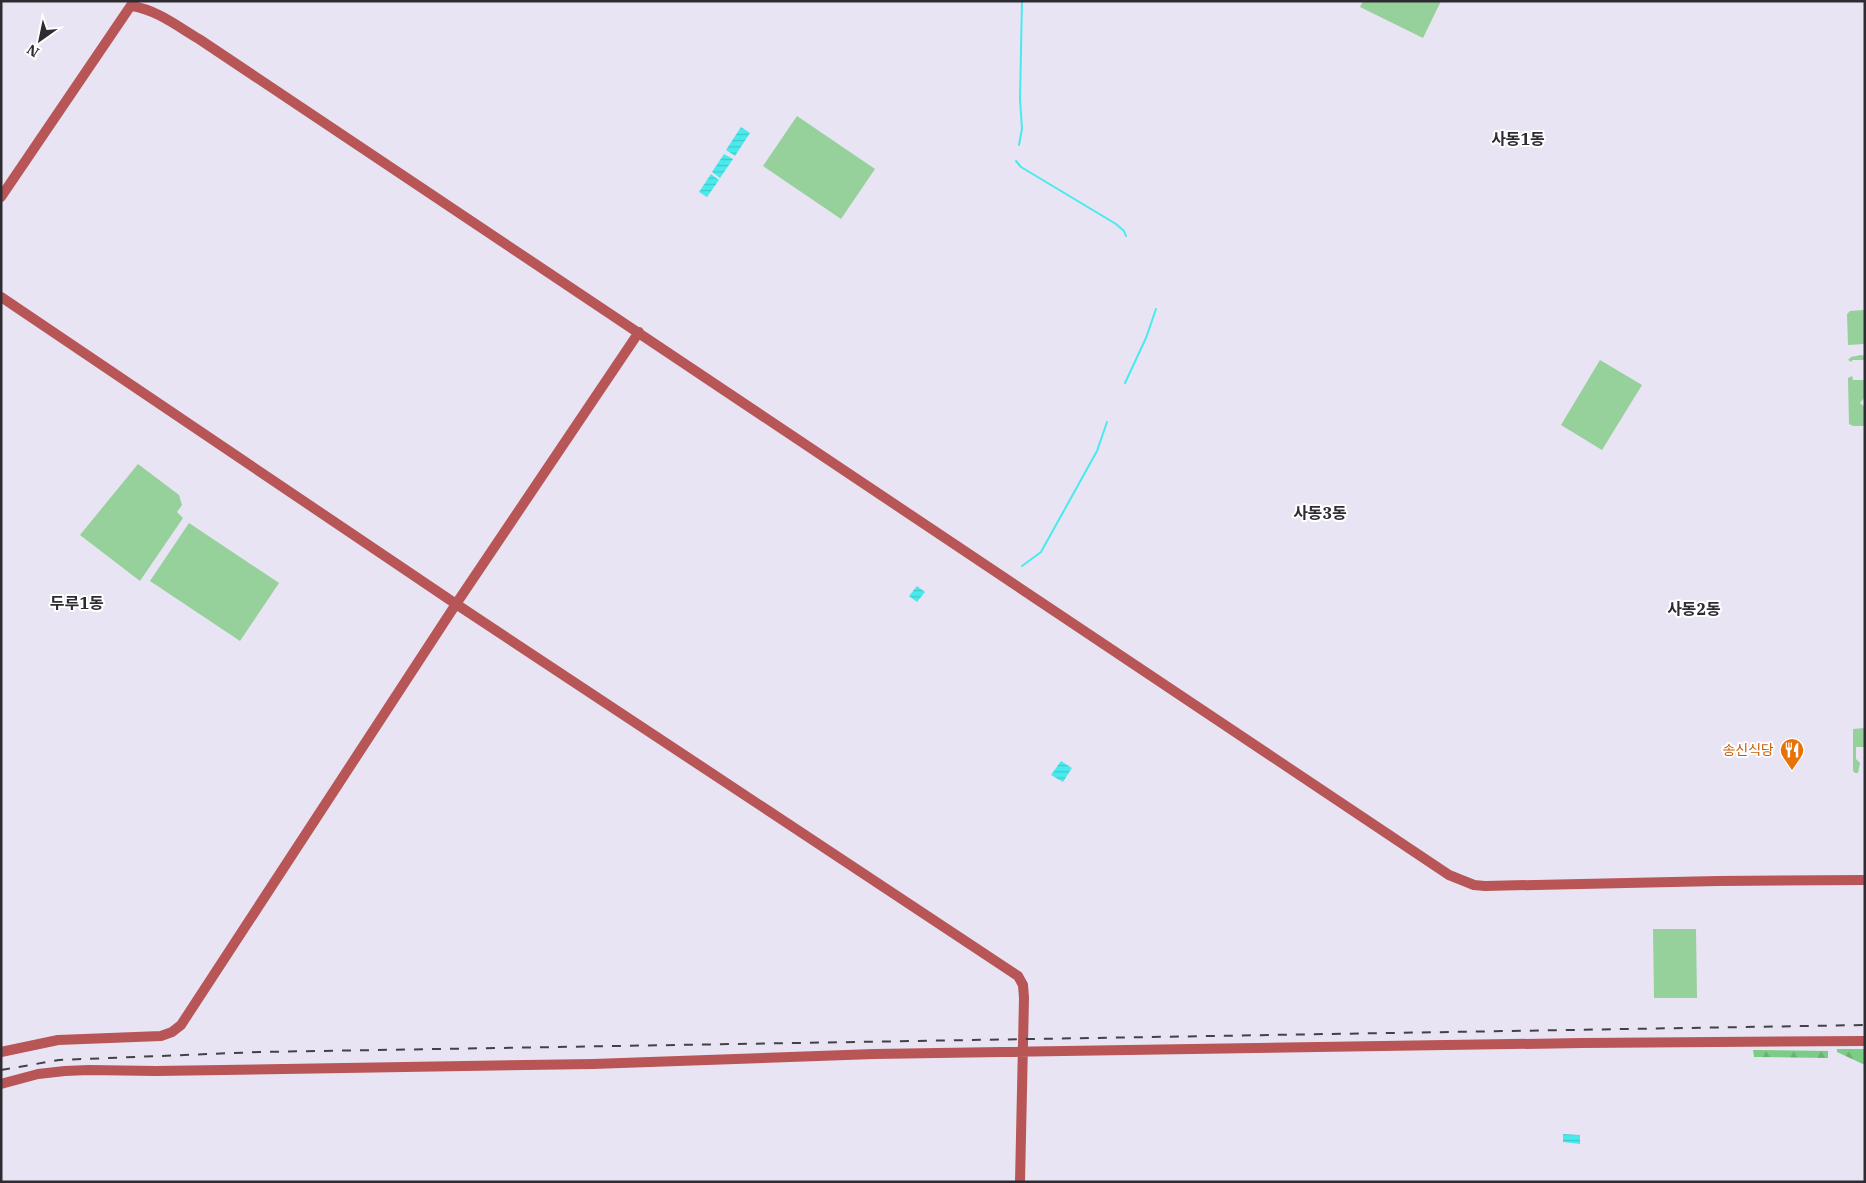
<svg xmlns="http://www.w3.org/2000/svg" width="1866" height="1183" font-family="'IBM Plex Serif','Noto Sans KR',serif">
  <defs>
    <pattern id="forest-firs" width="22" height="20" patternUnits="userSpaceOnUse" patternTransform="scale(1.25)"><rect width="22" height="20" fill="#7bcc84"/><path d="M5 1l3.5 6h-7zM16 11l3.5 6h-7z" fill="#6baf72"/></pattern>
    <pattern id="water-rules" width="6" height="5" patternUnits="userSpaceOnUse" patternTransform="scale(1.25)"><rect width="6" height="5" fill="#48eaec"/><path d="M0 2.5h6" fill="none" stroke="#3fc9cb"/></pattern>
  </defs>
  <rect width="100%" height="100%" fill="#e8e4f4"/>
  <!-- grass -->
  <path fill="#96d09b" d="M1363,1h78l-18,37 -63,-31z
    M797,116l78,53 -34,50 -78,-53z
    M1864,310l1,34 -17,1 -1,-31 3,-3z
    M1861,355l4,1v41l-5,6 5,4 -1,19h-11l-4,-2 -1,-46 4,-2 1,4h11v-20h-12v2l-4,-2 3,-3z
    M1600,360l42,25 -40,65 -41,-25z
    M138,464l41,31 3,10 -5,7 6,6 -43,63 -60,-46z
    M189,523l90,60 -39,58 -90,-60z
    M1865,728v19h-9v12l4,4 -2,10h-3l-2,-2v-42z
    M1653,929h43l1,69h-43z"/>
  <!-- forest -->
  <path fill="url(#forest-firs)" d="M1837,1049h28v16l-28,-13z
    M1753,1050l75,1v7l-74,-1z"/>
  <!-- water -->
  <path fill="url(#water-rules)" d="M741,127l9,6 -15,23 -9,-6z
    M724,154l9,5 -13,19 -8,-6z
    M711,174l8,6 -12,17 -8,-5z
    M917,586l8,6 -8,10 -8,-6z
    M1061,761l11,7 -9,14 -12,-7z
    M1563,1134l17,1v9l-17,-2z"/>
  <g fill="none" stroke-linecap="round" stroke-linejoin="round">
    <!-- stream -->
    <path stroke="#48eaec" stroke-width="2" d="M1019,145l3,-16 -2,-30 2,-98
      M1016,161l5,6 95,57 8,7 2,5
      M1125,383l21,-45 10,-29
      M1022,566l19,-14 56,-101 10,-29"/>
    <!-- secondary -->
    <path stroke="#b85556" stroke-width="10" d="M132,6c25,4 45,20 67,33l1250,836 25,10 11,1 233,-5 147,-1
      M1,197l133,-196
      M1,297l455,307 562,372 5,9 1,13 -4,184
      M1,1052l57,-12 103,-4 11,-4 9,-7 275,-421 183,-272
      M1,1084l37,-10 27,-3 24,-1 67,1 437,-7 281,-10 708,-11 283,-2"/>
    <!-- rail -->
    <path stroke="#434148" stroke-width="2" stroke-dasharray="9 9" stroke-linecap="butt" d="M1,1070l58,-10 200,-8 1606,-27"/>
  </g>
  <!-- icons -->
  <defs>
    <g id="restaurant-pin" transform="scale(1.25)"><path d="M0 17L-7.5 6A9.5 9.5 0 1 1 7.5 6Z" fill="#e8710a" stroke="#fff"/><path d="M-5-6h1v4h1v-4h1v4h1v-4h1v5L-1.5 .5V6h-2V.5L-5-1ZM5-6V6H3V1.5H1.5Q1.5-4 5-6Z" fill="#fff"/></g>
  </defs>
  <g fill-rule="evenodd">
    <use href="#restaurant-pin" x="1792" y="750"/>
  </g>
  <g text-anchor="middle" stroke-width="4" stroke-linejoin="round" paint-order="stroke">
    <!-- food labels -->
    <g font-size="14" fill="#c56008" stroke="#fff" text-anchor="end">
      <text x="1774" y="755">송신식당</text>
    </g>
    <!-- quarter labels -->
    <g font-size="16" font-weight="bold" fill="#2e2c32" stroke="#fff">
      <text x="1518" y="145">사동1동</text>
      <text x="1320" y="519">사동3동</text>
      <text x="77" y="609">두루1동</text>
      <text x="1694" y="615">사동2동</text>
    </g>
  </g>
  <!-- border -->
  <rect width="1866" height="1183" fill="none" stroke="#2e2c32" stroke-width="5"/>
  <!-- north arrow -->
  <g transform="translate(40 40) rotate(213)" stroke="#ffffff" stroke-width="4" paint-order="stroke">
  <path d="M0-4L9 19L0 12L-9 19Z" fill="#2e2c32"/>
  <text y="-8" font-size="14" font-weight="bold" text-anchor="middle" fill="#2e2c32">N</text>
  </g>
</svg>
